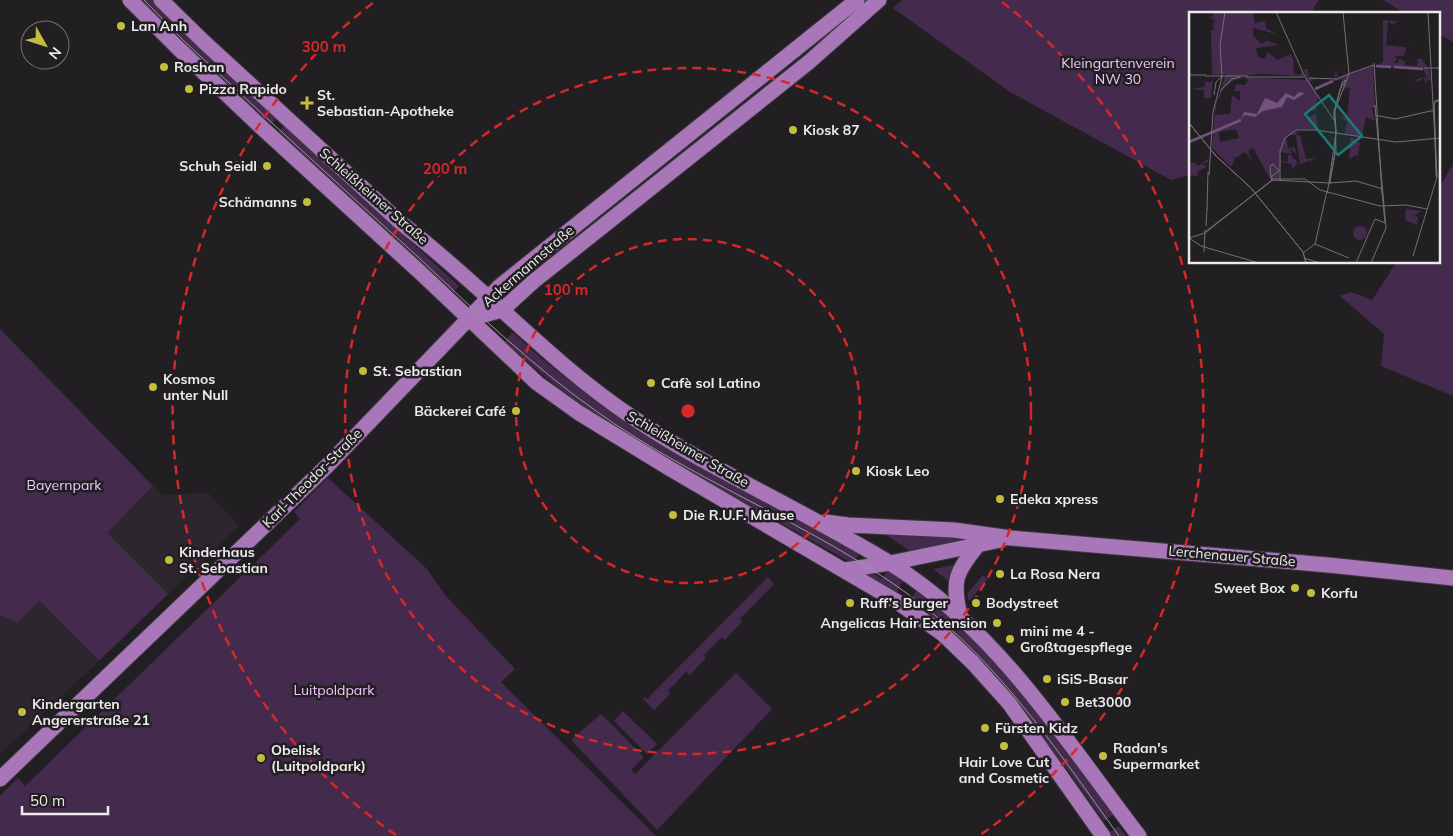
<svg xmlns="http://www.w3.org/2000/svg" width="1453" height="836" font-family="Mulish,sans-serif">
  <rect width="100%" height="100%" fill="#221f23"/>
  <!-- built -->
  <path fill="#2d262f" d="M153,486l10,9 45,-2 31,33 -71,68 -61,-61z
    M40,601l59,60 -99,93v-139l17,8z"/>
  <!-- green -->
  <path fill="#442a4c" d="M138,0h15l48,47 77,69 -10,12z
    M902,0h417l-9,14h-120v161l-19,5 -161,-88 -117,-84z
    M1383,0h70v42l-14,-8v-20h-33z
    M287,123l127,116 -3,3 48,44 -6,6 3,3 -2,2 -178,-163z
    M1453,164v232l-72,-30 3,-32 -44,-38 11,-4 21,8 24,-37 43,-1v-74z
    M0,329l153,157 -46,47 61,61 -69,67 -59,-60 -23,22 -17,-8z
    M512,332l31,28 52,40 276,159v2l-12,-7 -5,9 -6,-2 -69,-39 -10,-2 -216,-131 2,-4 -50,-43z
    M328,478l99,91 18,26 70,74 -14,13 155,154h-656v-40l18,-18 7,8 275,-267 -6,-7z
    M882,532l92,6 -64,13z
    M957,564l-6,19 -18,-14z
    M889,570l17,11 -2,2 -2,-1 -6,13 -31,-20 8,-2 9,6 5,-8z
    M983,575l5,4 -19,22 -2,-7z
    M768,577l6,7 -34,35 2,3 -17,18 -3,-3 -18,18 2,3 -16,17 -4,-3 -18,19 2,3 -16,16 -11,-11 2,-2 2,2z
    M917,590l50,42 49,52 100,129 -12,8 -39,-55 -4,2 -153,-165z
    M736,673l36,36 -115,121 -86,-90 30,-26 43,43 -13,13 4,4z
    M623,711l34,33 -10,10 -33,-33z
    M1118,826l8,10h-16l-2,-2z"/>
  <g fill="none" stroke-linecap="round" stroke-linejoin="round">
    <!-- major casing -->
    <g stroke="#3c3a3d" stroke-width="17">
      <path id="major" d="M130,0l48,48 82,78 163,149 114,108 42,30 90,55 227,133 47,33 30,29 36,40 94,133
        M161,0l43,42 197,181c80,61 147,138 231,194 63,43 133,75 200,113 27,15 54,29 79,47 96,68 158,168 228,259
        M469,319l33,-9 32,-29 275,-219 70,-62
        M825,522l23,3 106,5 57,8 317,27 125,13
        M845,570l45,-7 111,-23
        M960,616c-8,-35 -5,-43 18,-71
        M0,779l327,-313 173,-180 357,-286"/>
    </g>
    <!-- major -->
    <use href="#major" stroke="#a876b9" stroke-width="15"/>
    <!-- tram -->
    <path stroke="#9b999c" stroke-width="1" d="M144,0l40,41c77,72 155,144 233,215 57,54 114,109 179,155 99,71 217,113 316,186 86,64 145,153 207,239"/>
  </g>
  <!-- distance rings -->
  <g fill="none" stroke="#d62828" stroke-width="2.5" stroke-dasharray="9 6">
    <circle cx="688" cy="411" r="172"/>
    <circle cx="688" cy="411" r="343"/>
    <path d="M396 835A515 515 0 0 1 374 2M1002 2A515 515 0 0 1 980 835"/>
  </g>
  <!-- markers -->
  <g fill="#c2bd3f" stroke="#221f23" stroke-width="2">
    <circle cx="121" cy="26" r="5"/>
    <circle cx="164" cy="67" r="5"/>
    <circle cx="189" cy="89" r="5"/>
    <path d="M304.5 95.5h5v5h5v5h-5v5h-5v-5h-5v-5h5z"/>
    <circle cx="793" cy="130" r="5"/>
    <circle cx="267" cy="166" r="5"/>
    <circle cx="307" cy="202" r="5"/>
    <circle cx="363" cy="371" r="5"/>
    <circle cx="651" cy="383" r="5"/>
    <circle cx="153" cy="387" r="5"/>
    <circle cx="516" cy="411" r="5"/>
    <circle cx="856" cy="471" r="5"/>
    <circle cx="1000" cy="499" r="5"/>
    <circle cx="673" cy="515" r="5"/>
    <circle cx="169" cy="560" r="5"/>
    <circle cx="1000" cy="574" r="5"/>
    <circle cx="1295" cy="588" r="5"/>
    <circle cx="1311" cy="593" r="5"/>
    <circle cx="850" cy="603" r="5"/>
    <circle cx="976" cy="603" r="5"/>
    <circle cx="997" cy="623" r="5"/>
    <circle cx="1010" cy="639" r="5"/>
    <circle cx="1047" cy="679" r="5"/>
    <circle cx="1065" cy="702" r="5"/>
    <circle cx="22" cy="712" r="5"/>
    <circle cx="985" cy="728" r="5"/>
    <circle cx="1004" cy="746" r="5"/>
    <circle cx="1103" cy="756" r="5"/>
    <circle cx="261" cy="758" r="5"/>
  </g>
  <g text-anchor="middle" stroke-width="5" stroke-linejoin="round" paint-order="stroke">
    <!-- poi labels -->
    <g font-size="14" font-weight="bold" fill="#eceaec" stroke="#221f23" text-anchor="start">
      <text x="131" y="31">Lan Anh</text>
      <text x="174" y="72">Roshan</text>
      <text x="199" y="94">Pizza Rapido</text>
      <text x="317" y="100">St.<tspan x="317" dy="16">Sebastian-Apotheke</tspan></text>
      <text x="803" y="135">Kiosk 87</text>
      <text x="257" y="171" text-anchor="end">Schuh Seidl</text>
      <text x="297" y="207" text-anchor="end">Schämanns</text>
      <text x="373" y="376">St. Sebastian</text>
      <text x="163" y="384">Kosmos<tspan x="163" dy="16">unter Null</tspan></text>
      <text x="661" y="388">Cafè sol Latino</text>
      <text x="506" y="416" text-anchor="end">Bäckerei Café</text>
      <text x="866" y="476">Kiosk Leo</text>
      <text x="1010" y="504">Edeka xpress</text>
      <text x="683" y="520">Die R.U.F. Mäuse</text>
      <text x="179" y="557">Kinderhaus<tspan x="179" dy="16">St. Sebastian</tspan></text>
      <text x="1010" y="579">La Rosa Nera</text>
      <text x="1285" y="593" text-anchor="end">Sweet Box</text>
      <text x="1321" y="598">Korfu</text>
      <text x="860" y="608">Ruff’s Burger</text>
      <text x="986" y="608">Bodystreet</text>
      <text x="987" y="628" text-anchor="end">Angelicas Hair Extension</text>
      <text x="1020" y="636">mini me 4 -<tspan x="1020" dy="16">Großtagespflege</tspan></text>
      <text x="1057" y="684">iSiS-Basar</text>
      <text x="1075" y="707">Bet3000</text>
      <text x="32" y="709">Kindergarten<tspan x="32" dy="16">Angererstraße 21</tspan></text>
      <text x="995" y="733">Fürsten Kidz</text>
      <text x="1113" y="753">Radan's<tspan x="1113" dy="16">Supermarket</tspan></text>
      <text x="271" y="755">Obelisk<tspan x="271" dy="16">(Luitpoldpark)</tspan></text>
      <text x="1004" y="767" text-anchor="middle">Hair Love Cut<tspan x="1004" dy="16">and Cosmetic</tspan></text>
    </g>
    <!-- park labels -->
    <g font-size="14" fill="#efc6fd" stroke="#221f23">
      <text x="1118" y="68">Kleingartenverein<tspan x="1118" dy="16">NW 30</tspan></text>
      <text x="64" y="490">Bayernpark</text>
      <text x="334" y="695">Luitpoldpark</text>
    </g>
    <!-- street labels -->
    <g font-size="14" fill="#eceaec" stroke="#221f23">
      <text transform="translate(374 196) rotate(41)" y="5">Schleißheimer Straße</text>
      <text transform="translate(528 266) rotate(-41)" y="5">Ackermannstraße</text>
      <text transform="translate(688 449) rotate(30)" y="5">Schleißheimer Straße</text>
      <text transform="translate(312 478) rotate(-45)" y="5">Karl-Theodor-Straße</text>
      <text transform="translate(1232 556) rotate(5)" y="5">Lerchenauer Straße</text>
    </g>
  </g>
  <!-- overview -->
  <g transform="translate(1189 12)">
    <rect width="251" height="251" fill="#221f23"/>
    <path d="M21,0h46l-3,3 2,8 10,-2 1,7 10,6 -23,-6v7l8,9 6,-3 12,4 -23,3 2,9 6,2 4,-7 9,8 14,-6 3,8 -1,11 7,2 2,-4 1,5 -45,-2 -20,3 68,3 -2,-11h4l1,11v-2h11l-10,3 8,16 -2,13 -10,1 1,7 9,-4 2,16 -19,-1 -5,1 4,3 -3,2h-9l2,13 6,-1 -3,1 4,-1 1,7 -6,-6 2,6 -12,-2 1,9 7,1v-7h3l7,8 -6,6v-5l-11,-2 -2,17h-9l-17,-31 -5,3 4,9 -7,-8 -9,6 -4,-2 3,3 -4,8 -19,-19 3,-42 11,-32 -14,1 -1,-45 4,-1 -3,-3 3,-5 -6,-4 6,-1zM55,66l4,2 -3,5 -9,-1 -2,7h6v10l-8,-6 -2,19 -15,1 2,-13 7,-14 10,-8zM47,117l3,9 -19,4 -1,-10zM194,8l14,1 -4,4 -5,-4 -2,24 24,3h-4l-2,8h-10l3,3 -3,4h5l-1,-4h5l-3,1 5,1v4l12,1 1,-6 -3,-1h7l7,10 2,12 -4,-2v4l-4,-5 -4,4 -4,-2 10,-3 3,2 -5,-10 -49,-2 9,-5zM184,54l2,43 -1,-4 -2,3 3,13 -9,-4 -4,20 -18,-2 3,-13 -6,-5h6l3,-30 -8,3 2,-11 -4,8 2,-8 -17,5 14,-7h-5l2,-6 2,6zM24,66l-2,20h-7v-8l-15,-1 16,-2v-5h6zM107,123h4l6,24 8,-1 1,1h-3v5l-1,-4 -11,4zM162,125l9,6 -3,17v-5l-8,4 1,-10h-2zM19,147v3l-6,2 5,3 -9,4 -1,5 -8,-1v-12h7l2,3zM217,197l15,2 -7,5 4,1 -1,8 -12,-5zM164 221a7 7 0 1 1 14 0a7 7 0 1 1-14 0Z" fill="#442a4c" fill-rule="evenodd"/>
    <path d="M110,80l6,1 -11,7 -7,-3 -5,10 -19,4 -8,6 -10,-2 -4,4 3,-7 13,2 8,-16 12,5 9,-10 8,4z" fill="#73537e"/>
    <path fill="none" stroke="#73537e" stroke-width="2.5" d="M187,54l15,1M205,55l29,2M126,77l18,-8M0,130l52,-22"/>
    <path fill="none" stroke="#737073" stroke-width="1" d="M87,0l29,65 29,43M185,51l8,131M235,56h16M159,62l26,-9M0,63h17M16,64h17M57,65h58M120,66l28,1 11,-5M31,79l12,-12 8,-2M25,83l2,-13 6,-6h26M252,83l-2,5 -4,1 -1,2 2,73 1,1 -3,-74 5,-3 2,-4M186,103l20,4 40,-9M0,111l28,34 34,31 52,64 3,11M0,111l27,33 35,32 52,64 3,11M127,118l80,12 45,-4M84,152l6,7 -7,5v4l-1,-2 -1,-12zM20,163l4,-63 9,-35 -2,-32 5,-33M91,168v-29l5,-13 11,-8h22M142,171l-1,-1 4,-23 1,-10 1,-17v-5l-1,-9 -1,-6 6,-22v-1l1,-1 1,-5 3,-3 1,1 -5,6v1l-1,1v2l-1,2v1l-3,12 -2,5v6l2,15 -7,50 2,1M138,181l9,-44 -1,-39 14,-36 -6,-62M18,197l1,-37M17,214l1,-18M16,220l69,-53h31l15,11 60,16 26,-1 21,4M0,226l12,8 58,17M0,226l16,-5 67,-53 58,3 26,-2 27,8M126,232l12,-53M15,240l1,-22M114,241l12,-9 34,14M224,244l24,-79 -9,-165M115,246l16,5M167,251l19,-44 10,4 -3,-32M182,251l15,-35 -11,-123 -2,2"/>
    <path fill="#1a7c74" fill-opacity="0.15" stroke="#1a7c74" stroke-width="2.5" d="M140,83l33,41 -24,19 -33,-41z"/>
    <rect width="251" height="251" fill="none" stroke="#eceaec" stroke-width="2.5"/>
  </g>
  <circle cx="688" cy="411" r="8" fill="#d62828" stroke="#221f23" stroke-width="2.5"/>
  <g font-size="15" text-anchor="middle" font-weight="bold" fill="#d62828" stroke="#221f23" stroke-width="5" stroke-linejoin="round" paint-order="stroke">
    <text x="324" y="52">300 m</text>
    <text x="445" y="174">200 m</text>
    <text x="566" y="295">100 m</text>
  </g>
  <!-- north arrow -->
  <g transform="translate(45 45) rotate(129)"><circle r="24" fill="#221f23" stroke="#737073"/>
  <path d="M0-4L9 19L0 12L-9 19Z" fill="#c2bd3f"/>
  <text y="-8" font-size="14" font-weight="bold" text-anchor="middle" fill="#eceaec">N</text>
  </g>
  <!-- scale -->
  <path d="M22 806v8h86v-8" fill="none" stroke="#eceaec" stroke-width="2.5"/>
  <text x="30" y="806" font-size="15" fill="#eceaec" stroke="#221f23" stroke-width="4" paint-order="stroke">50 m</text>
</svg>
